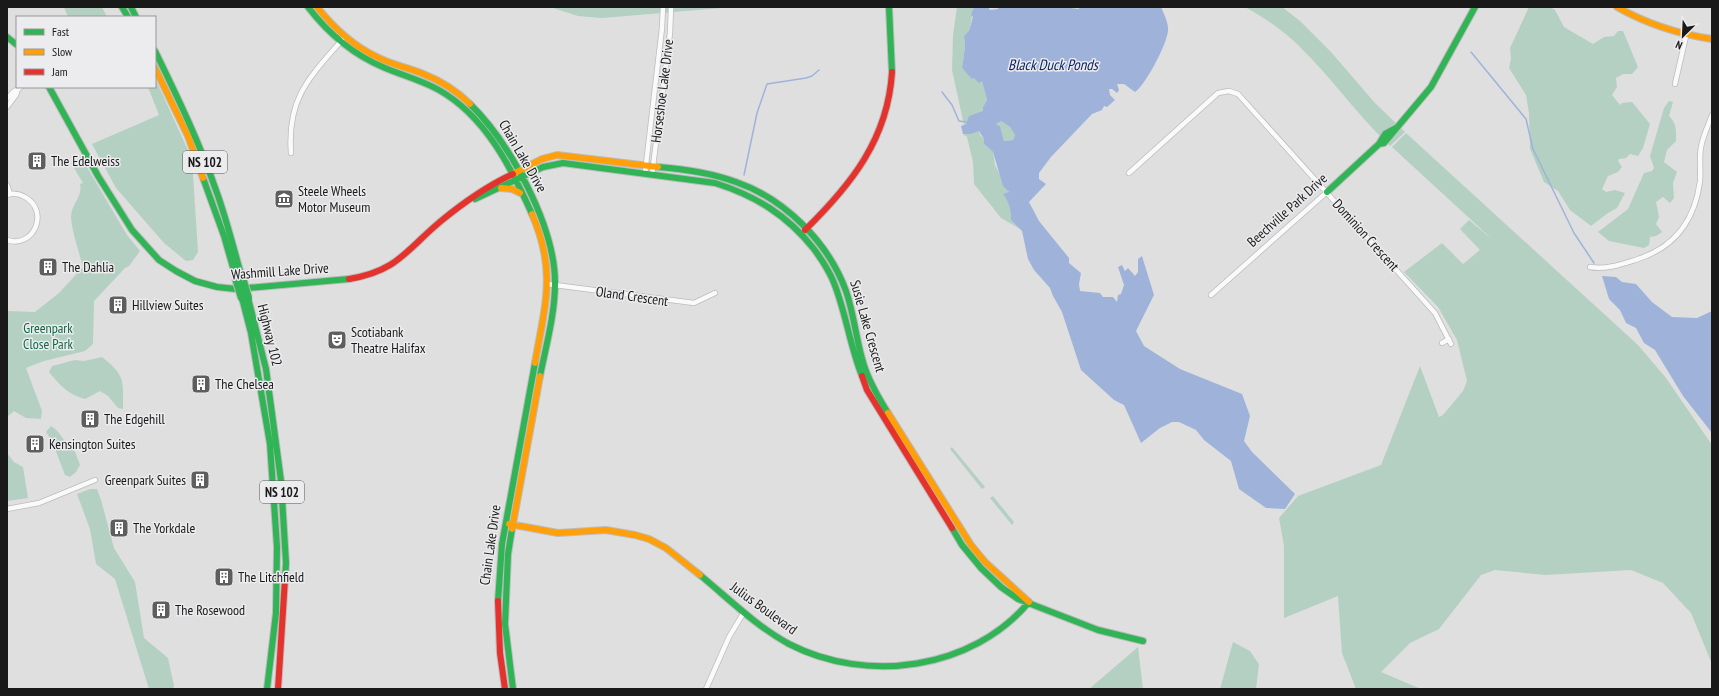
<svg xmlns="http://www.w3.org/2000/svg" width="1719" height="696" font-family="'PT Sans Narrow',sans-serif">
  <rect width="100%" height="100%" fill="#dfdfe0"/>
  <!-- green -->
  <path fill="#b4d0c2" d="M64,7h38l5,10h-39z
    M550,7h184l-132,11 -24,-2z
    M957,7h17l-5,25 -5,4 1,11 -3,21 12,10 8,3 5,19 -4,7v4l-6,3 -13,11 -12,-55 1,-35z
    M1245,7h37l18,14 31,31 44,51 30,29 -15,14c-33,-31 -58,-68 -90,-99 -16,-16 -35,-29 -55,-40z
    M1529,7h21l5,3 9,17 29,17 11,-7 10,-1 4,-5h5l15,36 -6,7h-9l-7,4 1,9 -5,8 8,10 2,-2 10,-1 18,22 -7,24 -5,8 -8,-2 -4,4 -7,1 -1,2 4,6 -4,5 -10,4 -6,13 4,3 9,-2 10,3 -8,15 -9,5 -17,13 -21,-16 -12,-19 -14,-9 -14,-33 -1,-36 -3,-18 -17,-27 2,-9 -1,-11z
    M155,78l37,81 6,93 -5,8 -7,1 -22,-18 -48,-55 -24,-44 67,-29 -11,-28h7z
    M1669,101l4,1 -4,14c8,8 7,15 7,25l-9,9 -3,12 13,10 -4,11 1,15 -4,5 -7,-6 -7,5 3,15 -3,7 6,8 -6,4 -6,1 -1,8 -5,3 -35,-7 -11,-9 30,-23 16,-36 8,-2 2,-3 -4,-12 14,-48z
    M1001,121l9,6 5,8 -2,5 -9,1 -4,-15 -4,-2z
    M977,131h2l1,4 4,4v5l9,8 2,13 14,28 -5,1c5,8 7,16 7,26l9,9 -19,-11 -27,-34 -1,-22 -6,-25 -4,-3h8z
    M1406,133l232,212 28,33 46,67v219l-21,-51 -28,-30 -32,-13 -86,5 -50,-5 -14,5 -42,54 -29,14 -29,29 40,17h-65l-14,-36 -4,-57 -54,22v-72l-5,-28 19,-22 83,-31 39,-99 19,51 4,-2 20,-24 4,-10 -10,-41 -19,-33 -34,-35 38,-29 21,21 17,-14 -20,-21 9,-9 24,20 -101,-93z
    M81,157l46,78 13,16 -11,15 -4,2 -31,33 -1,43 -8,7 -41,10 -18,7 16,43 -1,8 -15,-1 -12,-7 -7,6v-106l28,1 24,-19 24,-26c-4,-15 -11,-35 -12,-50 0,-13 12,-20 9,-33l3,-1 -12,-20z
    M102,357c24,19 21,24 21,52l-5,-1 -10,-12 -8,-5 -15,8c-18,-5 -25,-14 -36,-27l3,-6 23,-6 9,1z
    M51,426c10,5 12,18 23,23l6,16 -4,7 -6,5 -5,-2 -13,-34 -6,-9z
    M952,447l33,40 -3,2 -32,-40z
    M7,453l7,9 9,5 5,31 -21,3z
    M90,489h7l4,11 13,48 21,34 9,56 24,20 6,28 -1,3h-24l-34,-110 -19,-15 -6,-35 -13,-35z
    M993,496l21,26 -2,3 -22,-27z
    M1233,642l17,9 9,13 -3,25h-36z
    M1138,647l5,42h-54z"/>
  <!-- water -->
  <path fill="#9fb3da" fill-rule="evenodd" d="M974,7h14l2,3 8,-1v-2h66l14,2 3,-2h80c3,7 8,17 7,24 -1,13 -23,55 -33,61l-11,-8h-7l2,6 -2,3 -5,-4h-3l1,6 5,5 -8,7 -3,-1 -2,4 -10,4 -41,43 -12,16v6l7,5 -17,18 10,19 30,37v5l12,10 -2,11 1,7 20,2 3,4h10l4,5 1,-7 3,-1 3,-9 -6,-18 4,-2 3,6 3,-3 7,8 3,-4v-13l4,-3 12,39 -18,36 8,15 36,23 62,25 8,22 -6,25 8,11 43,42 -10,15 -19,-1 -27,-19 -8,-28 -27,-21 -8,-10 -17,-8h-7l-12,6 -19,15 -17,-38 -10,-5 -33,-30 -19,-58 -9,-16 -3,-8 -16,-18 -6,-11 -6,-28 -11,-11c0,-10 -2,-18 -8,-26l6,-2 -6,-6 -10,-34 -9,-8v-5l-5,-8 -8,3h-8l-2,-8 5,-2 3,-8 14,-5v-4l4,-7 -5,-19 -3,2 -5,-5 -2,1 -10,-11 3,-21 -1,-11 5,-5 4,-14 -2,-2zM1001,121l9,6 5,8 -2,5 -9,1 -4,-15 -4,-2z
    M1602,276l14,1 6,5 14,2 16,18 20,15 25,1 15,-7v122l-29,-37 -28,-46 -11,-7 -8,-15 -10,-5 -6,-13 -11,-11z"/>
  <g fill="none" stroke-linecap="round" stroke-linejoin="round">
    <!-- stream -->
    <path stroke="#9fb3da" stroke-width="1.5" d="M1471,52l55,67 7,30 41,84 20,30
      M942,92l10,13 7,16 7,1
      M744,175l13,-62 10,-29 39,-6 6,-2 7,-6"/>
    <!-- street casing -->
    <g stroke="#bcbcbd" stroke-width="6">
      <path id="street" d="M1675,84l11,-48
        M7,99l6,-7 8,-5
        M7,107l9,-12 2,-6
        M291,153c-4,-55 18,-75 51,-113
        M645,173l17,-145 1,-21
        M1129,173l89,-80 11,-2 9,3 197,219 16,31
        M652,174l18,-141 1,-26
        M7,185l3,9
        M7,195c6,-2 13,-1 18,2 25,14 9,52 -18,43
        M1590,267c16,3 32,-3 48,-8 37,-12 57,-39 62,-78 1,-11 -1,-23 1,-34 2,-11 7,-21 11,-32
        M547,284l147,19 21,-10
        M1211,295l116,-103
        M1442,343l7,-4
        M7,509l32,-6 56,-23
        M706,689l23,-52 15,-25"/>
    </g>
    <!-- fast casing -->
    <g stroke="#bcbcbd" stroke-width="8">
      <path id="fast" d="M122,7l6,10
        M131,7l5,10
        M308,7c20,26 44,47 75,60 18,8 38,13 56,23 46,26 72,77 93,124
        M889,7l3,65
        M7,37l10,8
        M155,51c23,47 45,93 62,142 10,28 17,57 25,85
        M49,87l49,89 34,54 27,30 17,11 19,10 22,6 19,2 113,-10
        M470,104c40,39 85,122 85,179 0,31 -9,63 -15,93
        M1379,144l6,-10 11,-6
        M658,167c27,2 53,6 78,15 49,17 92,60 110,109 8,23 10,48 17,71 5,18 15,35 25,51
        M203,178l21,58 12,42
        M1327,192l52,-48 5,-1 47,-56 44,-80
        M475,199l68,-32 20,-4 152,20c41,13 72,32 99,66 8,11 15,21 20,34 12,30 16,63 28,93
        M242,298l9,35 19,111 7,103 -1,66 -9,76
        M248,298l18,71 15,112 5,82 -1,16
        M952,528l10,17 19,23 20,19 17,12 80,31 45,11
        M512,529l-4,25 -3,70 8,65
        M700,575c29,24 56,51 89,69 78,40 183,26 240,-42
        M498,601l4,-57 33,-181"/>
    </g>
    <!-- slow casing -->
    <g stroke="#bcbcbd" stroke-width="8">
      <path id="slow" d="M317,7c16,20 35,38 58,49 14,8 31,11 46,17 18,7 35,17 49,31
        M1617,7c30,17 61,27 95,32
        M155,68l33,68 15,42
        M513,174l29,-15 15,-4 101,12
        M501,188l11,1 8,4
        M532,214c25,57 13,91 3,149
        M888,413l83,132 14,17 44,40
        M509,524l49,9 48,-3 29,5 14,4 17,9 34,27
        M512,529l28,-153"/>
    </g>
    <!-- jam casing -->
    <g stroke="#bcbcbd" stroke-width="8">
      <path id="jam" d="M805,230c46,-45 83,-91 87,-158
        M349,279c49,-8 57,-29 92,-58 22,-18 46,-35 72,-47
        M862,376l5,14 85,138
        M498,601l2,52 5,36
        M278,689l7,-110"/>
    </g>
    <!-- street -->
    <use href="#street" stroke="#fafafa" stroke-width="4.5"/>
    <!-- fast -->
    <use href="#fast" stroke="#30b455" stroke-width="6"/>
    <!-- slow -->
    <use href="#slow" stroke="#ff9f0a" stroke-width="6"/>
    <!-- jam -->
    <use href="#jam" stroke="#e5322d" stroke-width="6"/>
    <!-- fast-bridge casing -->
    <g stroke="#bcbcbd" stroke-width="10" stroke-linecap="butt">
      <path id="fast-bridge" d="M236,278l6,20
        M242,278l6,20"/>
    </g>
    <!-- fast-bridge -->
    <use href="#fast-bridge" stroke="#30b455" stroke-width="8"/>
  </g>
  <!-- icons -->
  <defs>
    <g id="building-square" transform="scale(1)"><rect x="-9" y="-9" width="18" height="18" rx="4" fill="#5e5e5f" stroke="#ececee"/><path d="M-4-6H4V6H1V3H-1V6H-4ZM-2.5-4.3h1.7v1.8h-1.7ZM.8-4.3h1.7v1.8H.8ZM-2.5-1h1.7V.8h-1.7ZM.8-1h1.7V.8H.8Z" fill="#fff"/></g>
    <g id="museum-square" transform="scale(1)"><rect x="-9" y="-9" width="18" height="18" rx="4" fill="#5e5e5f" stroke="#ececee"/><path d="M0-6L6-3V-2H-6V-3ZM-5-1h2V3h-2ZM-1-1h2V3h-2ZM3-1h2V3H3ZM-6 4H6V6H-6Z" fill="#fff"/></g>
    <g id="theatre-square" transform="scale(1)"><rect x="-9" y="-9" width="18" height="18" rx="4" fill="#5e5e5f" stroke="#ececee"/><path d="M-5-5.5Q0-4 5-5.5V0Q5 5 0 6Q-5 5-5 0ZM-3.3-2.5H-1v1.5H-3.3ZM1-2.5H3.3v1.5H1ZM-2.8 1Q0 5.5 2.8 1Z" fill="#fff"/></g>
  </defs>
  <g fill-rule="evenodd">
    <use href="#building-square" x="37" y="161"/>
    <use href="#museum-square" x="284" y="199"/>
    <use href="#building-square" x="48" y="267"/>
    <use href="#building-square" x="118" y="305"/>
    <use href="#theatre-square" x="337" y="340"/>
    <use href="#building-square" x="201" y="384"/>
    <use href="#building-square" x="90" y="419"/>
    <use href="#building-square" x="35" y="444"/>
    <use href="#building-square" x="200" y="480"/>
    <use href="#building-square" x="119" y="528"/>
    <use href="#building-square" x="224" y="577"/>
    <use href="#building-square" x="161" y="610"/>
  </g>
  <g text-anchor="middle" stroke-width="3" stroke-linejoin="round" paint-order="stroke">
    <!-- shield labels -->
    <g fill="#ececee" stroke="#58585a" stroke-width="1">
      <rect x="183" y="151" width="44" height="22" rx="3"/>
      <rect x="260" y="481" width="44" height="22" rx="3"/>
    </g>
    <g font-size="13" font-weight="bold" fill="#19191a">
      <text x="205" y="167">NS 102</text>
      <text x="282" y="497">NS 102</text>
    </g>
    <!-- street labels -->
    <g font-size="14" fill="#19191a" stroke="#ececee">
      <text transform="translate(662 91) rotate(-83)" y="5">Horseshoe Lake Drive</text>
      <text transform="translate(523 156) rotate(60)" y="5">Chain Lake Drive</text>
      <text transform="translate(1287 210) rotate(-42)" y="5">Beechville Park Drive</text>
      <text transform="translate(1366 235) rotate(48)" y="5">Dominion Crescent</text>
      <text transform="translate(280 271) rotate(-4)" y="5">Washmill Lake Drive</text>
      <text transform="translate(632 296) rotate(8)" y="5">Oland Crescent</text>
      <text transform="translate(868 326) rotate(74)" y="5">Susie Lake Crescent</text>
      <text transform="translate(270 335) rotate(76)" y="5">Highway 102</text>
      <text transform="translate(490 545) rotate(-82)" y="5">Chain Lake Drive</text>
      <text transform="translate(764 608) rotate(36)" y="5">Julius Boulevard</text>
    </g>
    <!-- poi labels -->
    <g font-size="14" fill="#19191a" stroke="#ececee" text-anchor="start">
      <text x="51" y="166">The Edelweiss</text>
      <text x="298" y="196">Steele Wheels<tspan x="298" dy="16">Motor Museum</tspan></text>
      <text x="62" y="272">The Dahlia</text>
      <text x="132" y="310">Hillview Suites</text>
      <text x="351" y="337">Scotiabank<tspan x="351" dy="16">Theatre Halifax</tspan></text>
      <text x="215" y="389">The Chelsea</text>
      <text x="104" y="424">The Edgehill</text>
      <text x="49" y="449">Kensington Suites</text>
      <text x="186" y="485" text-anchor="end">Greenpark Suites</text>
      <text x="133" y="533">The Yorkdale</text>
      <text x="238" y="582">The Litchfield</text>
      <text x="175" y="615">The Rosewood</text>
    </g>
    <!-- park labels -->
    <g font-size="14" fill="#0f6746" stroke="#ececee">
      <text x="48" y="333">Greenpark<tspan x="48" dy="16">Close Park</tspan></text>
    </g>
    <!-- water labels -->
    <g font-size="15" font-style="italic" fill="#0c2566" stroke="#ececee">
      <text x="1053" y="70">Black Duck Ponds</text>
    </g>
  </g>
  <!-- border -->
  <rect width="1719" height="696" fill="none" stroke="#19191a" stroke-width="16"/>
  <!-- legend -->
  <rect x="16" y="16" width="140" height="72" fill="#ececee" stroke="#989899"/>
  <rect x="24" y="29" width="20" height="6" fill="#30b455" stroke="#989899"/>
  <text x="52" y="36" font-size="12" fill="#19191a">Fast</text>
  <rect x="24" y="49" width="20" height="6" fill="#ff9f0a" stroke="#989899"/>
  <text x="52" y="56" font-size="12" fill="#19191a">Slow</text>
  <rect x="24" y="69" width="20" height="6" fill="#e5322d" stroke="#989899"/>
  <text x="52" y="76" font-size="12" fill="#19191a">Jam</text>
  <!-- north arrow -->
  <g transform="translate(1683 36) rotate(204)" stroke="#ececee" stroke-width="3" paint-order="stroke">
  <path d="M0-3L7 15L0 10L-7 15Z" fill="#19191a"/>
  <text y="-6" font-size="11" font-weight="bold" text-anchor="middle" fill="#19191a">N</text>
  </g>
</svg>
